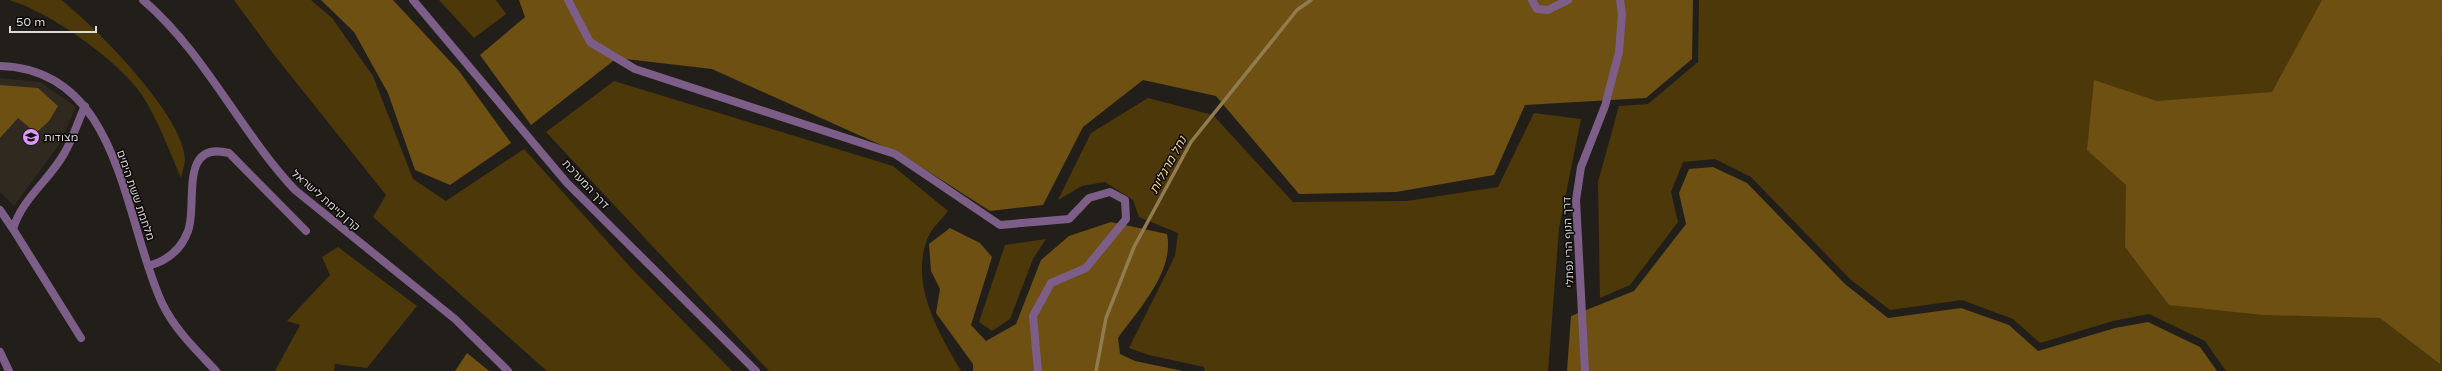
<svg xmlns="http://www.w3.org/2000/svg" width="2442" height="371" font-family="'Varela Round',Heebo,sans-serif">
  <rect width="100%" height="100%" fill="#221f1a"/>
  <!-- built -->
  <path fill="#2f291f" d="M0,78l40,4 36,25 -18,39 -44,60 -14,-14z"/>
  <!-- green -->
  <path fill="#4d3809" d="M9,0h52c34,26 124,117 124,160 0,5 -3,12 -4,18 -12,-28 -23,-58 -39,-83 -24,-35 -92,-83 -133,-95z
    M234,0h77l21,18 41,58 40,103 33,22 78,-52 109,121 99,101h-185l-174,-154 13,-22 -111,-139z
    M439,0h57l10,14 -32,24z
    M1699,0h743v371h-216l-21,-30 -56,-27 -36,7 -73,22 -27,-24 -51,-19 -72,10 -40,-31 -99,-102 -36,-18 -32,3 -12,30 7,30 -48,63 -30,13 -2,-116 21,-76 29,-2 50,-42z
    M614,81l279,85 55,45c-6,8 -15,16 -19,24 -21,46 9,97 32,136h-192l-223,-239z
    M1148,98l65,17 80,87 114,-1 91,-14 36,-74 47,6 -22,109 -11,143h-343l-1,-4 -55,-12 -20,-7 46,-92 3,-23 -39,-16 -6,-17 -28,-18 -23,4 -24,14 33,-67z
    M1046,239l-13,20 -23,60 -18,12 -13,-9 26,-77z
    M338,247l79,59 -50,62 -32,-4 -1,7h-59l25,-46 -13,-4 43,-46 -8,-18z"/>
  <!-- forest -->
  <path fill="#6d5012" d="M321,0h72l66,71 52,72 -61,42 -35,-15 -27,-77 -34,-61z
    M519,0h1174l-1,59 -46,39 -121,7 -31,70 -98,17 -97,2 -83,-98 -73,-16 -60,47 -40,78 -53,6 -89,-57 -189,-85 -95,-11 -86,67 -51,-70 45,-38z
    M2322,0h120l-2,364 -60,-46 -117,-3 -94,-10 -44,-58 1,-62 -39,-35 7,-70 63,21 115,-9z
    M0,85l38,3 20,18 -9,15 -13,12 -18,-15 -18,20z
    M1713,167l34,16 98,101 43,34 73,-10 48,17 29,26 77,-23 33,-6 52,25 17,24h-650l4,-55 63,-25 52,-67 -7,-31 10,-24z
    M1111,222l56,12c8,37 -29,76 -49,104l2,16 15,7 48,10h-210v-7l-37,-51 4,-24 -9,-18 -2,-27 21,-16 30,15 12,14 -21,68 15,16 30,-17 25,-64 28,-24z
    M467,353l21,17 1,1h-34z"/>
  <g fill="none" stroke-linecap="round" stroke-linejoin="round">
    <!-- stream -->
    <path stroke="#917c50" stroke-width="3.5" d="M1096,371l10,-53 28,-71 57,-105 106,-132 14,-10"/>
    <!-- minor -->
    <path stroke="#7d5e89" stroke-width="8" d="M143,0c62,53 96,130 152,190l160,129 53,52
      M413,0l154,183 189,188
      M568,0l22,42 45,27 260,85 105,71 69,-6 20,-21 21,-6 15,8 1,19 -40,49 -35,15 -18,33 5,55
      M1532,0l5,9 11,1 20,-10
      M0,66c121,3 123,153 162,237 13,27 34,47 54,68
      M0,210l13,19
      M148,266c19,-5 33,-16 40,-35 10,-26 -10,-91 41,-78l77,78
      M81,338l-68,-109c9,-31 37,-49 52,-77 8,-14 13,-31 20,-46
      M0,352l9,19
      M1585,371l-9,-171 5,-33 24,-61 14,-54 3,-38 -2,-14"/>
  </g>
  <!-- icons -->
  <defs>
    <g id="school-disc" transform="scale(0.9)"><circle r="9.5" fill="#dc99f5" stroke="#0a0907"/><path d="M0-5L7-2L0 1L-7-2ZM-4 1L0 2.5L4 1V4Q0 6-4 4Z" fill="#111"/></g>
  </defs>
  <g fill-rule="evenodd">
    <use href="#school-disc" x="31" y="137"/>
  </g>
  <g text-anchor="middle" stroke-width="3" stroke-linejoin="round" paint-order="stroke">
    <!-- poi labels -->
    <g font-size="11" fill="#dddbd8" stroke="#0a0907" text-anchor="start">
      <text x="44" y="141">מצודות</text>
    </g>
    <!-- street labels -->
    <g font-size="11" fill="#dddbd8" stroke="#0a0907">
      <text transform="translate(586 184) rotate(47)" y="4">דרך המערכת</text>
      <text transform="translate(136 195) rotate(71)" y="4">מלחמת ששת הימים</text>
      <text transform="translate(326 200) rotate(41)" y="4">קרן קיימת לישראל</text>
      <text transform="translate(1568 242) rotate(-92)" y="4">דרך הנוף הרי נפתלי</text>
    </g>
    <!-- water labels -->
    <g font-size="12" font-style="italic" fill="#f8d89f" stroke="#0a0907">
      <text transform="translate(1168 165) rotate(-61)" y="4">נחל מרגליות</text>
    </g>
  </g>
  <!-- scale -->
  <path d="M10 26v6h86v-6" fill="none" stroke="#dddbd8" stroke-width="2"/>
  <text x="16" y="26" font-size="12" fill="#dddbd8" stroke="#0a0907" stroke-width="3" paint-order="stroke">50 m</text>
</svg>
